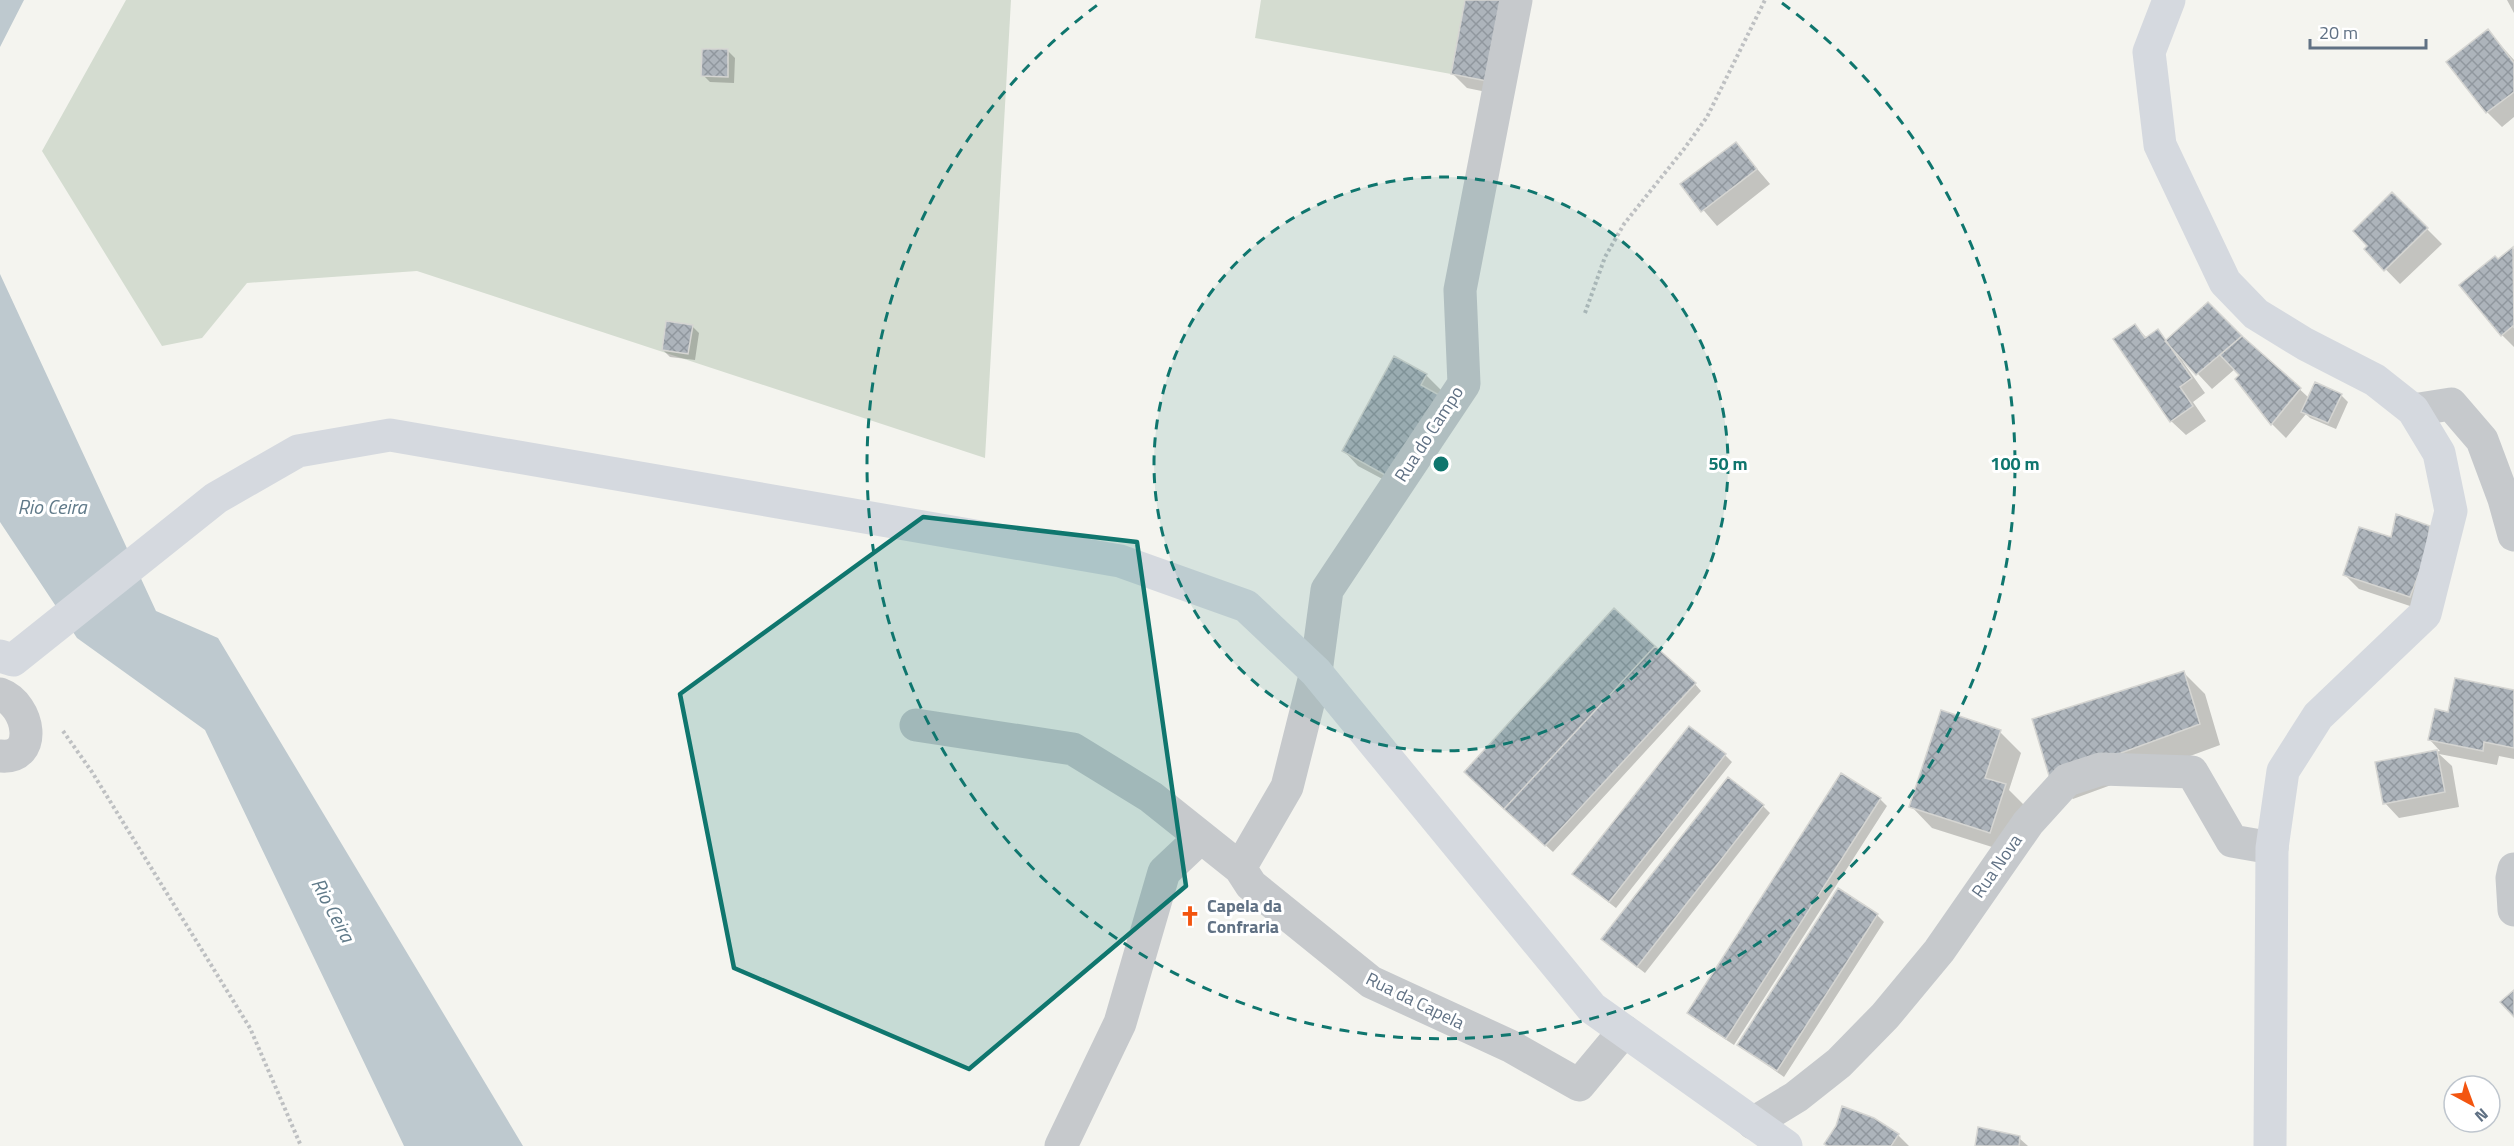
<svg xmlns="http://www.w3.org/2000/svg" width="2514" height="1146" font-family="'Titillium Web',sans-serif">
  <defs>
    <pattern id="building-cross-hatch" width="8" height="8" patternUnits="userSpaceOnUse" patternTransform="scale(1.5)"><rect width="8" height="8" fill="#adb4bb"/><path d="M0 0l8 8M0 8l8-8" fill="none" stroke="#90979e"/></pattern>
  </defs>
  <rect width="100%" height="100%" fill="#f4f4ef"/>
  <!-- green -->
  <path fill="#d4dcd0" d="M126,0h885l-26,458 -568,-187 -170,12 -45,55 -40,8 -120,-195z
    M1261,0h204l-14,74 -196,-36z"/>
  <!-- water -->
  <path fill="#bec9cf" d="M0,0h24l-24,47z
    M0,274l156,337 62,27 305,508h-119l-199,-416 -128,-92 -77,-116z"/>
  <!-- shadow -->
  <path fill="#0003" d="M1466,0l40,96 -39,-8 -15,-15z
    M2507,0h7v13z
    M2488,31l26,29v57l-12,10 -15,-15 -38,-50z
    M728,51l7,7 -1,25 -24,-1 -7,-7z
    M1736,144l34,40 -53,42 -35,-41z
    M2392,194l50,50 -42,40 -34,-35z
    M2513,249h1v98l-12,-12 -4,-74z
    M2208,304l101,94 32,-3 7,7 -12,27 -26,-11 -4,-4 -20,24 -14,-14 -37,-55 -23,20 -27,-29 -2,2 22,31 -12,9 13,19 -20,14 -15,-14 -36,-95 12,12 11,-7 9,10z
    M692,326l7,7 -4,27 -25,-3 -7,-7z
    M1426,375l15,15 -34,102 -49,-26 -14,-15z
    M2429,527l15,15 -19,69 -66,-22 -15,-15z
    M2183,672l22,22 15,51 -147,54 -22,-21z
    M1695,684l6,7 -148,161 -80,-73z
    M2514,692v67l-15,-3 -2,9 -58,-11 13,12 7,41 -60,11 -14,-15 -8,-40 63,-12 -10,-11 19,-26z
    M2000,732l21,21 -12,37 17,17 -15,46 -79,-25 -21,-22z
    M1725,755l7,7 -116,146 -35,-27z
    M1880,799l7,7 -153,239 -38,-25 -7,-7z
    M1763,806l7,7 -125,160 -35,-27z
    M1877,915l7,7 -100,155 -45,-32z
    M1873,1119l25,16 11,11h-81z
    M2019,1138l9,8h-51z"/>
  <!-- building -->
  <path fill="url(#building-cross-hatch)" stroke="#d5d5d2" stroke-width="1.5" d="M1465,0h42l-15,82 -41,-8z
    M2488,29l26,34v29l-28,21 -40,-51z
    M702,49h26v28l-27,-1z
    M1736,142l21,27 -56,43 -21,-28z
    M2392,192l36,36 -44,43 -20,-22 3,-3 -14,-15z
    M2513,247l1,81 -1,-2 -12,10 -42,-51 36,-29 3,3z
    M2208,302l34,34 -46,39 -31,-34z
    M666,321l27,4 -5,29 -26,-4z
    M2135,324l10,14 13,-9 34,49 -12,9 13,19 -23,16 -57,-83z
    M2242,336l59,52 -30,37 -36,-46 4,-4 -19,-20z
    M1394,356l33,18 -6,11 18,10 -47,84 -50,-28z
    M2315,382l27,12 -14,29 -27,-11z
    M2396,514l34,12 -5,32 -15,39 -67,-22 16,-48 32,10z
    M1614,608l41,38 -151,163 -40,-37z
    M1655,646l41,37 -151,163 -41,-37z
    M2184,671l16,53 -150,55 -18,-60z
    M2455,678l59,12v58l-30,-6 -1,9 -55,-11 7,-31 13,3z
    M1941,710l60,20 -16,48 21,6 -16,49 -81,-26z
    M1689,726l37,28 -117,148 -37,-28z
    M2437,750l8,42 -62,12 -8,-42z
    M1841,773l40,25 -155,241 -39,-26z
    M1728,777l36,28 -127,162 -36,-28z
    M1838,888l40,26 -101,157 -40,-26z
    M2514,990v27l-14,-15z
    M1842,1106l32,12 25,16 -8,12h-64l-3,-2 12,-18z
    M1978,1127l42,9 -1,10h-44z"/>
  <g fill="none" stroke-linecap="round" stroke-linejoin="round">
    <!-- path -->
    <path stroke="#bec0c2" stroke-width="4" stroke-dasharray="3 3" stroke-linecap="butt" d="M1585,313l20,-56 19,-33 60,-75 23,-32 58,-117
      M63,731l29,41 158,256 51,118"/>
    <!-- minor -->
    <path stroke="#c6c9cc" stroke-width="33" d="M1516,0l-56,290 4,94 -137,206 -11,82 -29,115 -47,81 11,17 120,97 139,64 69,39 45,-54
      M2413,410l38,-6 31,36 22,59 10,36
      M0,694c30,11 39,66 0,62
      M916,725l157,24 78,48 89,71
      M2514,869l-2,9 2,32
      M1753,1123l43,-26 43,-34 46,-47 54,-65 89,-128 39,-43 34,-11 91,3 40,69 40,7
      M1061,1146l59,-123 44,-151 36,-34"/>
    <!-- major -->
    <path stroke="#d5d9df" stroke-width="33" d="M2169,0l-20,52 11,93 65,137 31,32 49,30 70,36 38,30 26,43 12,58 -26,103 -107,102 -35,55 -11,77 -2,298
      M0,656l13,4 203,-162 82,-47 92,-16 730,126 126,45 70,66 276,336 194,138"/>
  </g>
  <!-- marked area -->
  <path fill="#0f766e" fill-opacity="0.2" stroke="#0f766e" stroke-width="4.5" stroke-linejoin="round" d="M923,517l214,25 49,344 -217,183 -235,-101 -54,-274z"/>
  <!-- distance rings -->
  <circle cx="1441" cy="464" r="287" fill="#0f766e" fill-opacity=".12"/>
  <g fill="none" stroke="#0f766e" stroke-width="3" stroke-dasharray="10 8">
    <circle cx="1441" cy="464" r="287"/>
    <path d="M1782 3A574 574 0 1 1 1100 3"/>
  </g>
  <!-- icons -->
  <defs>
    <g id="church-bare" transform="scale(1.62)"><path d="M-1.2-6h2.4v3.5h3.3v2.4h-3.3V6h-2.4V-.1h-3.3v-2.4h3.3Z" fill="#f35510" stroke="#fff" stroke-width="2.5" paint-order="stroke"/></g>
  </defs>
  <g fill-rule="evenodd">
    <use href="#church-bare" x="1190" y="916"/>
  </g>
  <g text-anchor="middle" stroke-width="6" stroke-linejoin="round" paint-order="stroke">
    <!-- street labels -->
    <g font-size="18" fill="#607184" stroke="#fff">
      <text transform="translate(1429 434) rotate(-57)" y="6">Rua do Campo</text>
      <text transform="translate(1997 866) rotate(-55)" y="6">Rua Nova</text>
      <text transform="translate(1415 1001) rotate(26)" y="6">Rua da Capela</text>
    </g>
    <!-- poi labels -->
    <g font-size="18" font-weight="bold" fill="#607184" stroke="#fff" text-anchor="start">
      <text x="1207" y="912">Capela da<tspan x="1207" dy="21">Confraria</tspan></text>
    </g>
    <!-- water labels -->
    <g font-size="20" font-style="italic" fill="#607a89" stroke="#fff">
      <text x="52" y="514">Rio Ceira</text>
      <text transform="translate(333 910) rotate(62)" y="7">Rio Ceira</text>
    </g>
  </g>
  <circle cx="1441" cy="464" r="9" fill="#0f766e" stroke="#fff" stroke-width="3"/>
  <g font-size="18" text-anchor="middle" font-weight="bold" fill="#0f766e" stroke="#fff" stroke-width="6" stroke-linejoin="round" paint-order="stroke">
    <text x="1728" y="470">50 m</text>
    <text x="2015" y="470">100 m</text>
  </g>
  <!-- north arrow -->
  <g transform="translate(2472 1104) rotate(139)"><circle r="28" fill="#ffffff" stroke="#bfc6ce" stroke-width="1.5"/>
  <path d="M0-4.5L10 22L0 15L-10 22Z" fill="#f35510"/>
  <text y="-9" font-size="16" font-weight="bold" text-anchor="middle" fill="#607184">N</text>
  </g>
  <!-- scale -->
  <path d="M2310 39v9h116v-9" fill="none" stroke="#607184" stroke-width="3"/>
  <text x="2319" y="39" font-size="18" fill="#607184" stroke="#ffffff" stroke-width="4.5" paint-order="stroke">20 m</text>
</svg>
